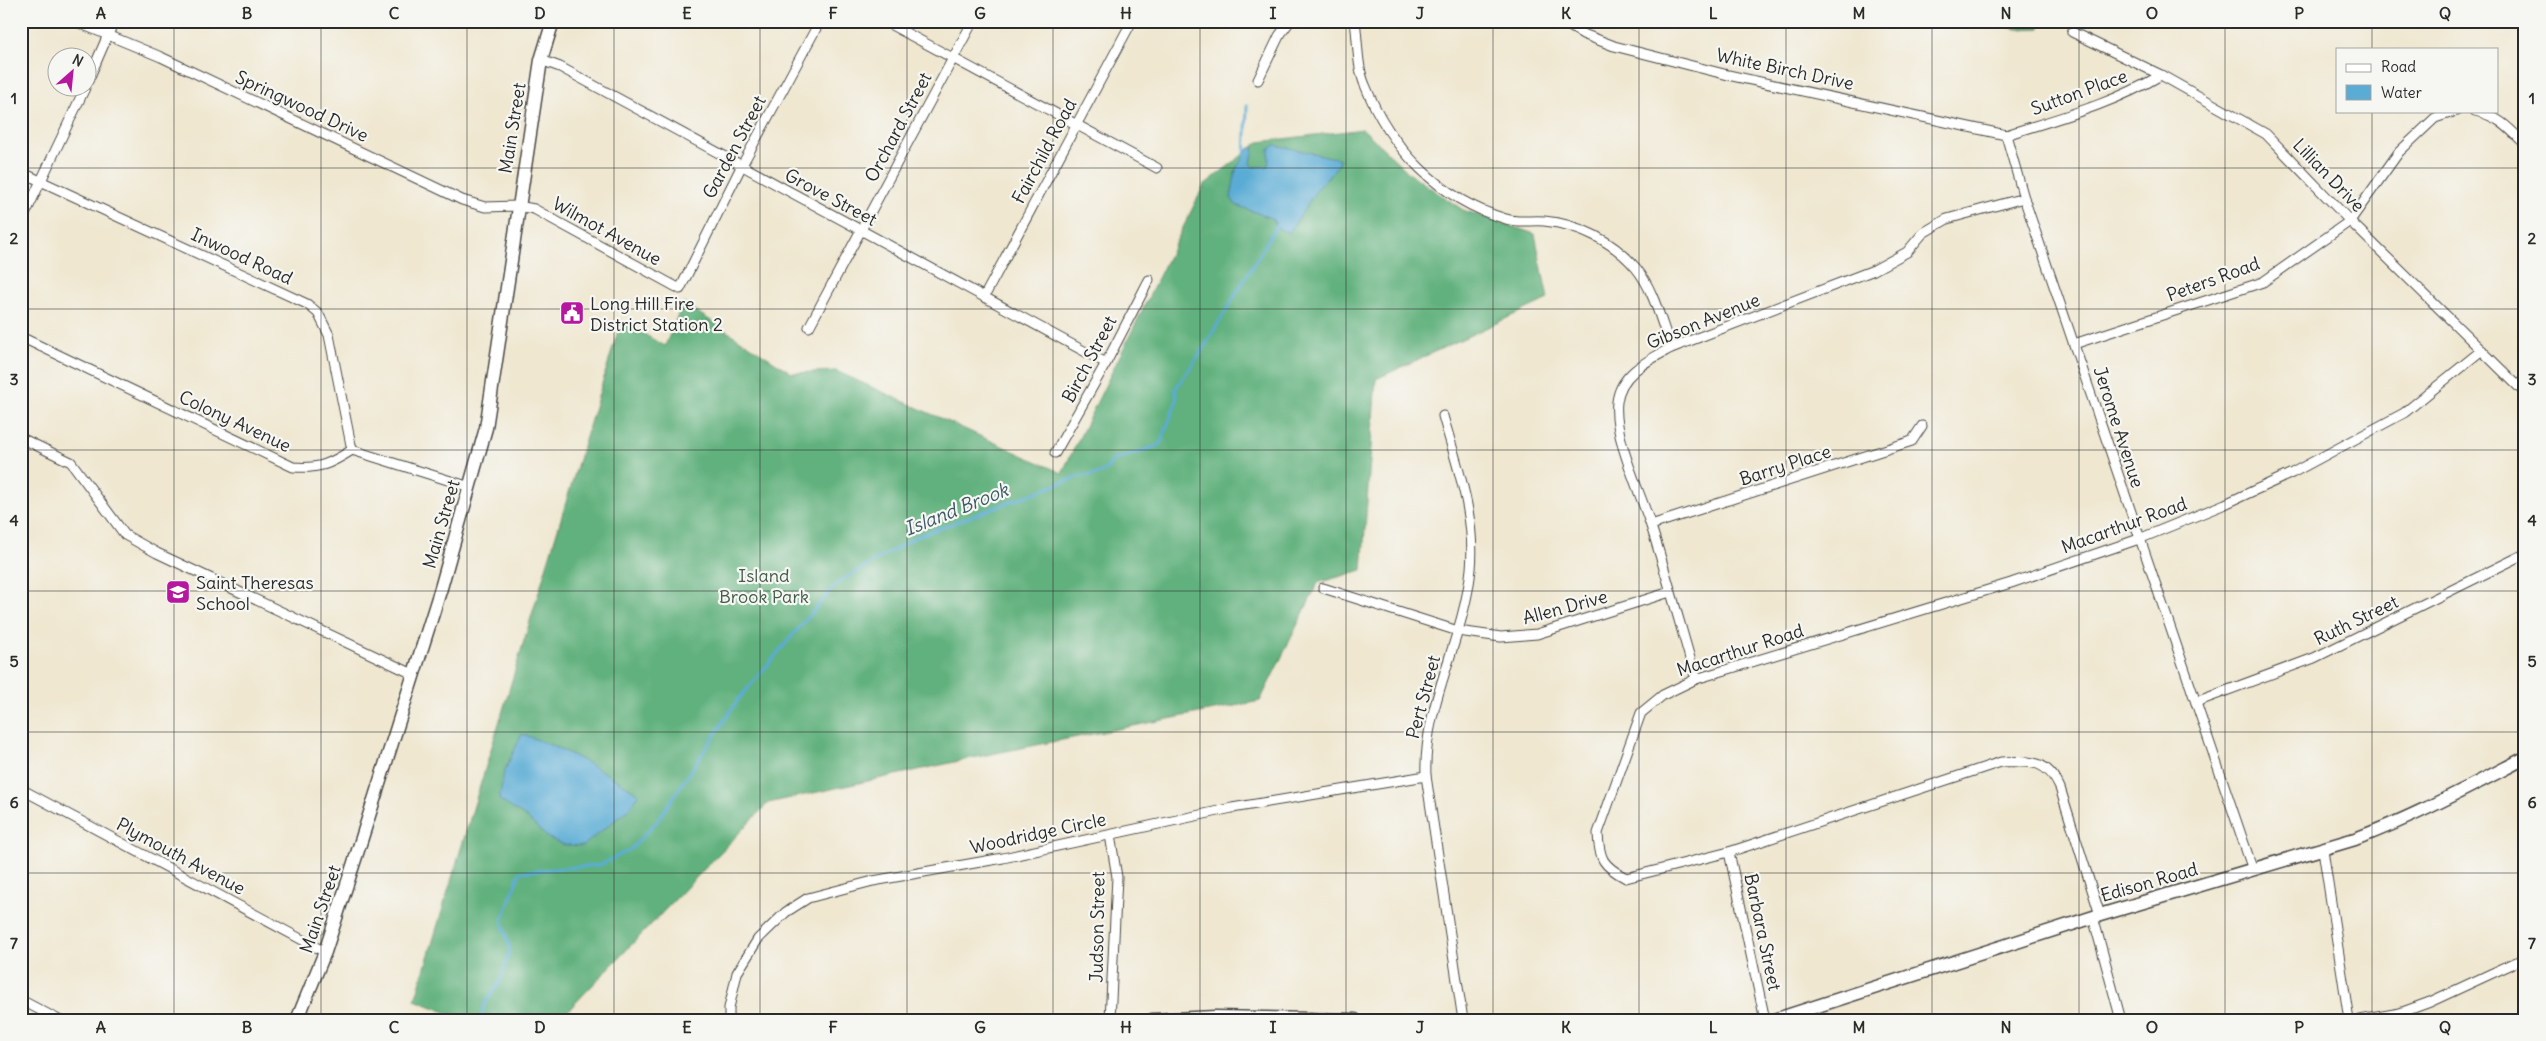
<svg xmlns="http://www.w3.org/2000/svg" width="2546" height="1041" font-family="Delius,sans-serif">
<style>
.forest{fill:#61b17d;stroke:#466e54}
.water{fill:#5aacd5;stroke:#426c80}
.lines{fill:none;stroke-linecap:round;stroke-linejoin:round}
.stream{stroke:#5aacd5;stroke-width:3}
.street-casing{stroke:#484744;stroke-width:11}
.secondary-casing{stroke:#484744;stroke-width:15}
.street{stroke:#fff;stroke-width:9}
.secondary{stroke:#fff;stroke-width:12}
.grid{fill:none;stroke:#2b2b2b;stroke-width:1;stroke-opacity:0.55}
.labels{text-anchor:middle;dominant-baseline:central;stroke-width:4.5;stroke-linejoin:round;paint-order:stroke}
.street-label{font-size:18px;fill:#2b2b2b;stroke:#f6f6f2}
.poi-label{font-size:18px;fill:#2b2b2b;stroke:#f6f6f2;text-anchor:start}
.park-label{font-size:18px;fill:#425c4a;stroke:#f6f6f2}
.water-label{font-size:19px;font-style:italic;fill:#3b5866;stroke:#f6f6f2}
.neatline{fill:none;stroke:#2b2b2b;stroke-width:2}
.grid-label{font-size:16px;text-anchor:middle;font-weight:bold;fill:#2b2b2b}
</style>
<rect width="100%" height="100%" fill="#f6f6f2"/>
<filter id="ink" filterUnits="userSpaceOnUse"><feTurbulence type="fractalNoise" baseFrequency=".02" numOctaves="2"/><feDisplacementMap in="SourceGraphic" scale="10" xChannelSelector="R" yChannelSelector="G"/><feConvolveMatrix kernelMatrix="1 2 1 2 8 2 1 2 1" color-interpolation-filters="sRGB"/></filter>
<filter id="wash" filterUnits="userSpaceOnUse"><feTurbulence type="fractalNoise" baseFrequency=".0096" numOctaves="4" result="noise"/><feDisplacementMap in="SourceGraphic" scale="20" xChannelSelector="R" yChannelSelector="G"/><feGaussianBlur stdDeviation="1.12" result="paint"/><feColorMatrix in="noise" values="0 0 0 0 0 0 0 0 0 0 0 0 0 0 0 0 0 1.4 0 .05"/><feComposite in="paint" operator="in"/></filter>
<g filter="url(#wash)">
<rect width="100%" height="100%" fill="#efe7d0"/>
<!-- forest -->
<g class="forest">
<path d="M1976,21H2040V28L2018,29Z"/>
<path d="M1363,129L1410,174L1463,210L1535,234L1548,299L1376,379L1362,570L1318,583L1260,701L991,754L768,803L559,1020H465L415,1000L621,321L665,346L683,303L792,373L836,371L1062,473L1204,185L1259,142Z"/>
</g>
<!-- water -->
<g class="water">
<path d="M1275,145L1340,159L1339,164L1316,191L1289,233L1277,228L1273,220L1268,217L1236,205L1231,198L1236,169L1249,148H1254L1251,163L1253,167L1268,166L1269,150Z"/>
<path d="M522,734C564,748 602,770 639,794L630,808L583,846L564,845L548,838L526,817L499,800L504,772Z"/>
</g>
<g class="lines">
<!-- stream -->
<g class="stream">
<path d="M1245,158L1247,106"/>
<path d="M481,1020L484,1005L500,982L510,949L502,921L520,872L600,865L631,849L658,820L738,700L837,583L916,537L1080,476C1096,475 1104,476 1112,461L1160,445L1177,400L1175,389L1200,354L1277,225"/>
</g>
</g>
</g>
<g filter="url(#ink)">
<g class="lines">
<defs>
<g id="street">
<path d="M74,21L161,57L462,200L485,207L518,206L534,209L680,289L741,167L820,21"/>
<path d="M884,21L1157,168"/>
<path d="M1355,21C1358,41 1357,67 1365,85C1390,148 1440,200 1506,219C1517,223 1532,220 1544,221C1579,224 1613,241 1636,268C1654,290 1661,322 1671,348"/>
<path d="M1561,21L1583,34L1614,46L1728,75L2006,135"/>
<path d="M2072,32L2161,75L2266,134L2350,221L2525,393"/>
<path d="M541,60L560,67L1106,363"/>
<path d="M1258,80L1279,36L1290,21"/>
<path d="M88,81L114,21"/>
<path d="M2475,111C2498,116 2508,127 2525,144"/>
<path d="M2006,135L2024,198L2253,870"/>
<path d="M2006,135C2059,118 2113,104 2161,75"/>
<path d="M21,172L307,304L318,313L329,335L352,450"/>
<path d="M21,223L85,88"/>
<path d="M984,297L1132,21"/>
<path d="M809,327L973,21"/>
<path d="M21,337L293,467C320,469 330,464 352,450L470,487"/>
<path d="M2074,344L2263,282L2350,221L2399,152L2435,118L2456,111"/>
<path d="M1443,416C1457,466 1476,516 1471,569C1464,640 1423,705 1426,776L1463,1020"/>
<path d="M21,438L71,462L125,535L157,553L413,674"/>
<path d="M1055,453L1106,363L1149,280"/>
<path d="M1651,525L1912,441L1922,426"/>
<path d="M1323,588L1458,631L1501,637L1537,634L1670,592"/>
<path d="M1696,679C1681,628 1667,576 1651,526C1640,491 1613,437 1617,402C1620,373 1649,360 1671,348L1874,270L1907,252L1923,233L1947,219L2024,198"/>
<path d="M2196,702L2314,658L2525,554"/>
<path d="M21,789L325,952"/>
<path d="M2323,850L2349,1020"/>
<path d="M1729,852L1765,1020"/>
<path d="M2100,915L2060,788C2047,759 2031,761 2001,762L1729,852L1626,878C1603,866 1599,859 1598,833L1641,713L1663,695L1696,679L2011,583L2139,539L2225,504L2292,473L2404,413L2482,350"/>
<path d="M2093,917L2121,1020"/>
<path d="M21,1000L59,1020"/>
<path d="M729,1020V1008L737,973L758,939L786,912L808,898L873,881L1003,858L1232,808L1426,776"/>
<path d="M1110,1020L1117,877L1110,835"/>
<path d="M2360,1020L2400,1013L2430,1002L2525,958"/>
</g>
<g id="secondary">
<path d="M297,1020L325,952L361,841L441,588L486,428L541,60L553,21"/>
<path d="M1152,1020L1215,1017L1355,1020"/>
<path d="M1774,1020L2100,915L2355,839C2414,817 2469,787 2525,758"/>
</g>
</defs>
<!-- street casing -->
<use href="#street" class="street-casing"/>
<!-- secondary casing -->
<use href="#secondary" class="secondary-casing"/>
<!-- street -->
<use href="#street" class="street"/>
<!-- secondary -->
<use href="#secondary" class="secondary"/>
</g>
</g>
<!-- grid -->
<path class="grid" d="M174,21V1020M321,21V1020M467,21V1020M614,21V1020M760,21V1020M907,21V1020M1053,21V1020M1200,21V1020M1346,21V1020M1493,21V1020M1639,21V1020M1786,21V1020M1932,21V1020M2079,21V1020M2225,21V1020M2372,21V49M2372,111V1020M21,168H2525M21,309H2525M21,450H2525M21,591H2525M21,732H2525M21,873H2525"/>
<!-- icons -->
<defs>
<symbol id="civic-square" viewBox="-11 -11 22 22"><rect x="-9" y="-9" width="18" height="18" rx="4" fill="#b5179e" stroke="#f6f6f2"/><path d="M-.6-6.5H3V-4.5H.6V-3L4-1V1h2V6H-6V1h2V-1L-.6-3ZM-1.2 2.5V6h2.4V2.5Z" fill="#fff"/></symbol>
<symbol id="school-square" viewBox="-11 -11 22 22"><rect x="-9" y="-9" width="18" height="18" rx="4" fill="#b5179e" stroke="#f6f6f2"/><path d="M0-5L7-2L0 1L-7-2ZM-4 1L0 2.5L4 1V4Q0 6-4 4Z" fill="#fff"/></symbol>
</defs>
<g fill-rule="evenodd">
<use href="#civic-square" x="558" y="299" width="28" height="28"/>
<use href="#school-square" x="164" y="578" width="28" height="28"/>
</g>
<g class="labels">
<!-- street labels -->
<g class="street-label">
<text transform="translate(1785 69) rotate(12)">White Birch Drive</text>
<text transform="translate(2079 92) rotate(-20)">Sutton Place</text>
<text transform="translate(302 106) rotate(25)">Springwood Drive</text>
<text transform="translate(898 127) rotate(-62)">Orchard Street</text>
<text transform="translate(512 128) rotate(-81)">Main Street</text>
<text transform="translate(734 147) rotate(-62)">Garden Street</text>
<text transform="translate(1044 151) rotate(-62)">Fairchild Road</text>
<text transform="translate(2329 175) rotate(46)">Lillian Drive</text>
<text transform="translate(831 197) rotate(28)">Grove Street</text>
<text transform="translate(607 231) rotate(29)">Wilmot Avenue</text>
<text transform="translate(242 256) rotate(25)">Inwood Road</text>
<text transform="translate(2213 279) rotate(-20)">Peters Road</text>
<text transform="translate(1703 321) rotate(-22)">Gibson Avenue</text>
<text transform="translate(1089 359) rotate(-62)">Birch Street</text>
<text transform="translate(235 421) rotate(25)">Colony Avenue</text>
<text transform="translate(2119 427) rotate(72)">Jerome Avenue</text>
<text transform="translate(1785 465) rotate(-18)">Barry Place</text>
<text transform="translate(441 524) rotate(-74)">Main Street</text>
<text transform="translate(2124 525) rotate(-20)">Macarthur Road</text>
<text transform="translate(1565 607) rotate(-15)">Allen Drive</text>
<text transform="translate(2356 620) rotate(-26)">Ruth Street</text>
<text transform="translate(1740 650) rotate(-18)">Macarthur Road</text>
<text transform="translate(1423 697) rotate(-75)">Pert Street</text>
<text transform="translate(1038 833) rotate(-12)">Woodridge Circle</text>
<text transform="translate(181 856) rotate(28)">Plymouth Avenue</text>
<text transform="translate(2149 882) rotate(-16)">Edison Road</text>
<text transform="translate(320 909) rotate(-71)">Main Street</text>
<text transform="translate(1097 927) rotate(-89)">Judson Street</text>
<text transform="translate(1763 932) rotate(78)">Barbara Street</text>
</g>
<!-- poi labels -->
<g class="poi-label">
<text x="590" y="303">Long Hill Fire<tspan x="590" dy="21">District Station 2</tspan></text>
<text x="196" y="582">Saint Theresas<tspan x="196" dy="21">School</tspan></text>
</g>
<!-- park labels -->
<g class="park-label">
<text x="764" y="575">Island<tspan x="764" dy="21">Brook Park</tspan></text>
</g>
<!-- water labels -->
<g class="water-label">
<text transform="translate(956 509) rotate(-22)">Island Brook</text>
</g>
</g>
<!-- margin -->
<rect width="2546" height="1041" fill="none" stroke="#f6f6f2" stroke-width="55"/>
<!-- legend -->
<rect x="2336" y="48" width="162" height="65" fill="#f6f6f2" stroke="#a5a5a2"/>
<rect x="2346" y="64" width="25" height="8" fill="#ffffff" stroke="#a5a5a2"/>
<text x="2381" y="72" font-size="15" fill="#2b2b2b">Road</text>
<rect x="2346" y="85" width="25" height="15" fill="#5aacd5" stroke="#a5a5a2"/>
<text x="2381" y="98" font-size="15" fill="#2b2b2b">Water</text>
<!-- north arrow -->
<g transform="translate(72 72) rotate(27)"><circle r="24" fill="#f6f6f2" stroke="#a5a5a2"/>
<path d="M0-4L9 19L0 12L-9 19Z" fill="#b5179e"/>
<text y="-8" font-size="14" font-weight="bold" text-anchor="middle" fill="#2b2b2b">N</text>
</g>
<rect x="28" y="28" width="2490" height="986" class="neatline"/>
<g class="grid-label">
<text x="101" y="19">A</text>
<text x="247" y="19">B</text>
<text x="394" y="19">C</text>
<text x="540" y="19">D</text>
<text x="687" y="19">E</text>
<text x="833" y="19">F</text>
<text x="980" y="19">G</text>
<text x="1126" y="19">H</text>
<text x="1273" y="19">I</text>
<text x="1420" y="19">J</text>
<text x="1566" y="19">K</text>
<text x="1713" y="19">L</text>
<text x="1859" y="19">M</text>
<text x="2006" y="19">N</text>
<text x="2152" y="19">O</text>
<text x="2299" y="19">P</text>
<text x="2445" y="19">Q</text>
<text x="14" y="104">1</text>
<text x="2532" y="104">1</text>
<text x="14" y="244">2</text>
<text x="2532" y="244">2</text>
<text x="14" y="385">3</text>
<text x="2532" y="385">3</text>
<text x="14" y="526">4</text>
<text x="2532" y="526">4</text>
<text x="14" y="667">5</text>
<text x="2532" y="667">5</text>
<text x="14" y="808">6</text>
<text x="2532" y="808">6</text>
<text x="14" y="949">7</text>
<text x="2532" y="949">7</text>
<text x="101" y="1033">A</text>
<text x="247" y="1033">B</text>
<text x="394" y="1033">C</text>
<text x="540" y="1033">D</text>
<text x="687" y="1033">E</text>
<text x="833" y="1033">F</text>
<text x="980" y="1033">G</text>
<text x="1126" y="1033">H</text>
<text x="1273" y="1033">I</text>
<text x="1420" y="1033">J</text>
<text x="1566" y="1033">K</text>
<text x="1713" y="1033">L</text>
<text x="1859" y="1033">M</text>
<text x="2006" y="1033">N</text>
<text x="2152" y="1033">O</text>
<text x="2299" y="1033">P</text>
<text x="2445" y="1033">Q</text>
</g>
</svg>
